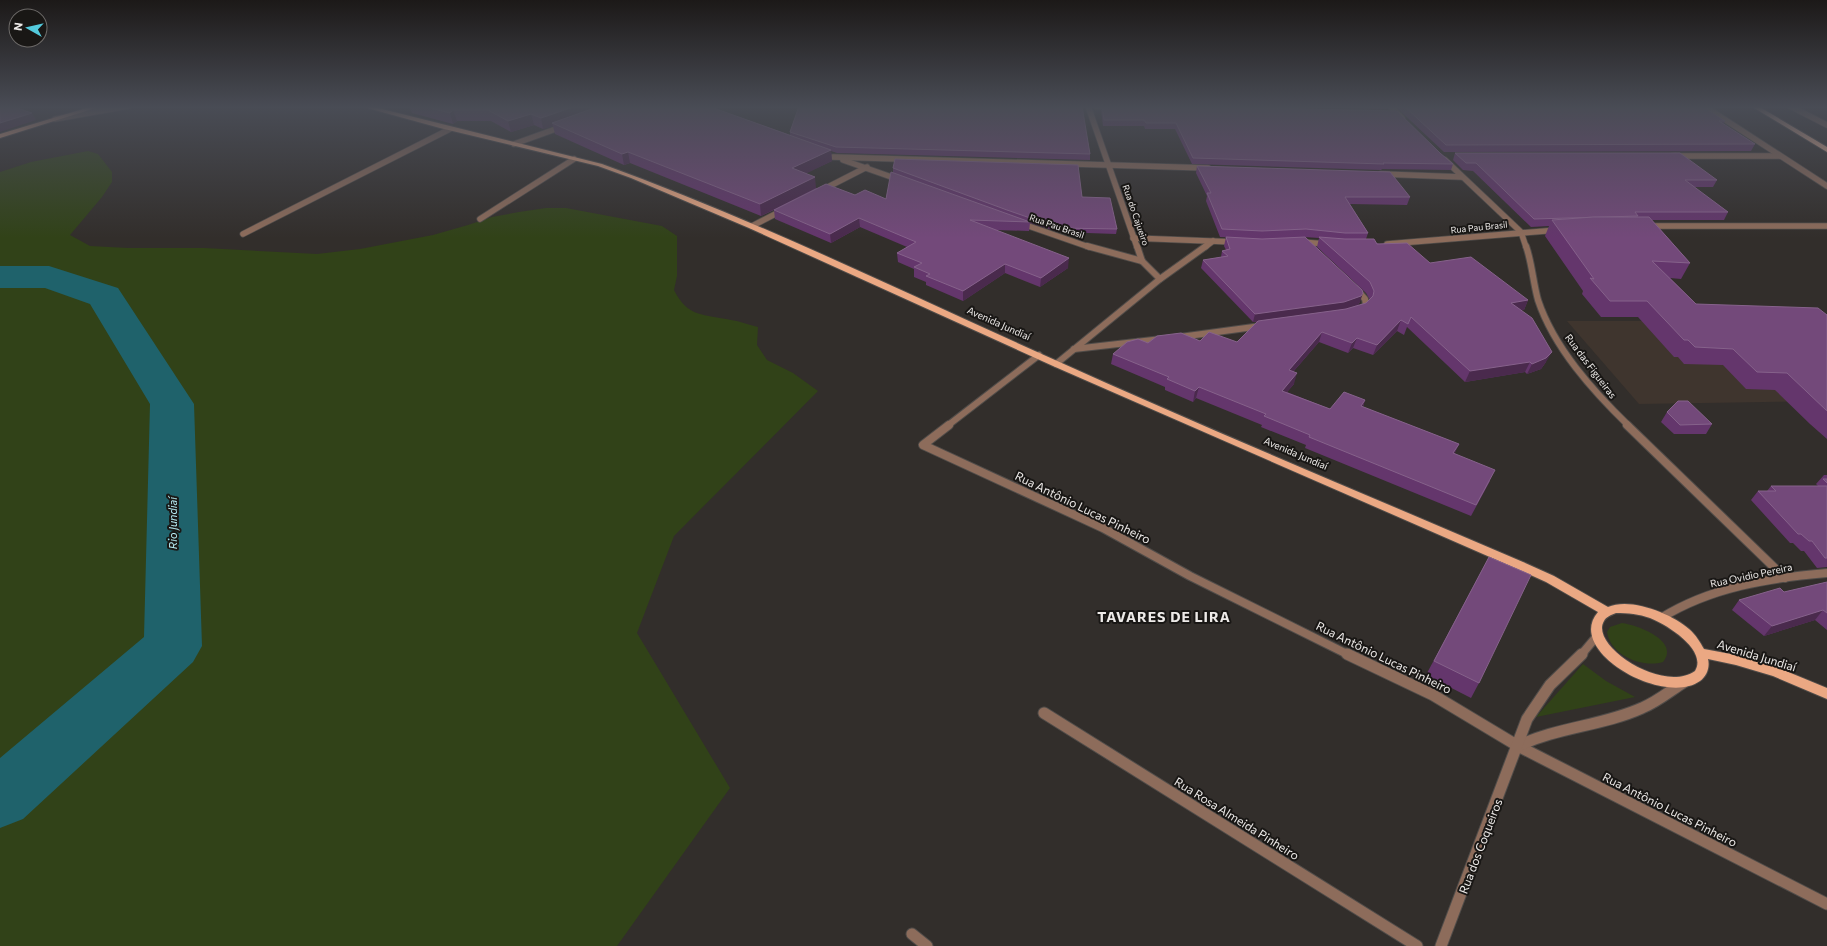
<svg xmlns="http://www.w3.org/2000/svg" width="1827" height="946" font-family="Commissioner,sans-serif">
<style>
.built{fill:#3f352e}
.green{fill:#314218}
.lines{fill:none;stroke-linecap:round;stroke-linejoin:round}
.river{fill:#1f626b;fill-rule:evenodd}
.service-casing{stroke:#504c49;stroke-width:7}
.minor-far3-casing{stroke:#504c49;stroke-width:7}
.minor-far2-casing{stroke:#504c49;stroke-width:8}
.minor-far1-casing{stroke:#504c49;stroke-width:10}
.minor-casing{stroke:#504c49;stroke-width:13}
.tertiary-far2-casing{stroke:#504c49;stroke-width:7}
.tertiary-far1-casing{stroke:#504c49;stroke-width:10}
.tertiary-casing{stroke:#504c49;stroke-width:13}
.primary-casing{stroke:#504c49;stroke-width:2}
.trunk-casing{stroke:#504c49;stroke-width:2}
.service{stroke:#8d6c5b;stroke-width:5.5}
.minor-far3{stroke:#8d6c5b;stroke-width:5.5}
.minor-far2{stroke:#8d6c5b;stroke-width:6}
.minor-far1{stroke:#8d6c5b;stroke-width:8}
.minor{stroke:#8d6c5b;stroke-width:11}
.tertiary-far2{stroke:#8d6c5b;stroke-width:5.5}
.tertiary-far1{stroke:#8d6c5b;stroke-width:8}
.tertiary{stroke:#8d6c5b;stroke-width:11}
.primary{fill:#eba883;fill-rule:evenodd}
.trunk{fill:#f2b899;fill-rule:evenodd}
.wall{fill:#64366c;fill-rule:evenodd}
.shaded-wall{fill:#4a2a4d}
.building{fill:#73497a;stroke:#86628b}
.labels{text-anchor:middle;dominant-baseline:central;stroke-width:4;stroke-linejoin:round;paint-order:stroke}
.far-street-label{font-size:9px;fill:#edeae8;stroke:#191715}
.street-label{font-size:10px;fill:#edeae8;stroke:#191715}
.water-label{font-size:11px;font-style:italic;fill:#b7edf5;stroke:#191715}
.near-street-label{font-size:12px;fill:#edeae8;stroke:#191715}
.district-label{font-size:14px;font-weight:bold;letter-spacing:1px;fill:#edeae8;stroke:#191715}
</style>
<rect width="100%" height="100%" fill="#322e2b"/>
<!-- built -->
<path class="built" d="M1567,321H1827V401L1639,404Z"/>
<!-- green -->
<g class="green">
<path d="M88,151L98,154L112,172V182L102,197L70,235L90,246L128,248H204L317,254L360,249L433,235L468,225L492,217L519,212L546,208H566L662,226L677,236V276L674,290C688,318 704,314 731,320C740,321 749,325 758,327L757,345L767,360L793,373L818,391L674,536L637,633L730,788L617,946H0V172L31,162Z"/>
<path d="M1622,623C1638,625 1680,641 1663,662C1642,668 1611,656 1607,632L1610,627Z"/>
<path d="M1583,664L1606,681L1635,697L1536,717Z"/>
</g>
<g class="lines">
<!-- river -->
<path class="river" d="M0,266H49L118,288L194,404L202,646L193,662L23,819L0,828V758L144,637L150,404L90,304L45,288H0Z"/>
<defs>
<g id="service">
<path d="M55,119L128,106"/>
<path d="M480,219L574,159"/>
<path d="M243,234L450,129"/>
</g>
<g id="minor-far3">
<path d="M1088,106L1137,247"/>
<path d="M1097,106H1112"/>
<path d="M1390,106L1402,118"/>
<path d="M1790,106L1827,125"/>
<path d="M514,144L564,126"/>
<path d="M1673,156H1780"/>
<path d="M833,157L1208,168"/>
<path d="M843,160L900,180"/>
<path d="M1445,160L1521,232L1526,247"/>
<path d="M1381,174L1462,177"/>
<path d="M822,190L867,167"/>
<path d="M1020,223L1089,247"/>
<path d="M752,226L783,210"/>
<path d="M1648,226H1827"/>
<path d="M1133,238L1235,242"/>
<path d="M1301,242L1327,244"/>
<path d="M1387,244L1558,230"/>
<path d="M1205,247L1213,241"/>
</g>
<g id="minor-far2">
<path d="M1087,246L1142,261"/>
<path d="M1137,246L1142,261L1160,279"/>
<path d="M1526,246C1532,263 1533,282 1538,300C1554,348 1593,391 1629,426"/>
<path d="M1356,289L1365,299L1366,305L1360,310"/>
<path d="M1180,337L1261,326"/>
<path d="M1074,349L1162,339"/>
<path d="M1056,364L1160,279L1206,246"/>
<path d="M947,426L1039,355"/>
</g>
<g id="minor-far1">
<path d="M949,425L923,445L1103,528L1190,576L1349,655"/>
<path d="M1627,425L1785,578"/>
</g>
<g id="minor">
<path d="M1347,654L1433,695L1518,746L1827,904"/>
<path d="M1044,713L1417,946"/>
<path d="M912,934L927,946"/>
</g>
<path id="tertiary-far2" d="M1704,106L1827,186"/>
<g id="tertiary-far1">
<path d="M1661,618C1711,587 1769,578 1827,573"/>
<path d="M1581,655L1597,636"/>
</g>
<g id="tertiary">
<path d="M1518,746C1558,727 1602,726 1642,708C1657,702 1670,691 1684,682"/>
<path d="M1441,946L1527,719L1550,685L1582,654"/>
</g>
<g id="primary">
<path d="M93,106H102L0,138V134Z"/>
<path d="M360,106H370L602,164C757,220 905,293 1055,360C1210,430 1367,495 1523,562L1554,576L1608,607C1631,597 1672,614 1689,629C1696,635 1700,642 1704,649L1736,655L1776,667L1827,688V699L1773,676L1736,665L1708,659C1710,667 1707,676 1700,681C1664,707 1564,651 1598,612L1546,582L1515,568L1053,366L749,228L631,178L598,166L440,128ZM1616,613C1628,613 1639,614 1650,618C1666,624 1708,650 1695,671C1662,694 1589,645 1604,621C1606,617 1611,615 1616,613Z"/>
</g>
<path id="trunk" d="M1751,106H1758L1827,147V152Z"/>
</defs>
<!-- service casing -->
<use href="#service" class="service-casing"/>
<!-- minor-far3 casing -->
<use href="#minor-far3" class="minor-far3-casing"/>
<!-- minor-far2 casing -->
<use href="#minor-far2" class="minor-far2-casing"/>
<!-- minor-far1 casing -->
<use href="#minor-far1" class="minor-far1-casing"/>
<!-- minor casing -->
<use href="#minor" class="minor-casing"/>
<!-- tertiary-far2 casing -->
<use href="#tertiary-far2" class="tertiary-far2-casing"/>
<!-- tertiary-far1 casing -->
<use href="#tertiary-far1" class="tertiary-far1-casing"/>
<!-- tertiary casing -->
<use href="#tertiary" class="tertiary-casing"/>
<!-- primary casing -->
<use href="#primary" class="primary-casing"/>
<!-- trunk casing -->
<use href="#trunk" class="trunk-casing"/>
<!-- service -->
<use href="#service" class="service"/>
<!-- minor-far3 -->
<use href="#minor-far3" class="minor-far3"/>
<!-- minor-far2 -->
<use href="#minor-far2" class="minor-far2"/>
<!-- minor-far1 -->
<use href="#minor-far1" class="minor-far1"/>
<!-- minor -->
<use href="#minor" class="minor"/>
<!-- tertiary-far2 -->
<use href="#tertiary-far2" class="tertiary-far2"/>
<!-- tertiary-far1 -->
<use href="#tertiary-far1" class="tertiary-far1"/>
<!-- tertiary -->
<use href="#tertiary" class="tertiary"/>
<!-- primary -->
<use href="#primary" class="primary"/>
<!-- trunk -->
<use href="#trunk" class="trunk"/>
</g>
<!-- wall -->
<g class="wall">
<path d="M409,106H708L790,135V132L1090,154V160L837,153L831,151L832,161L806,173L816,188L855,195L886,199L893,172V168L1082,197L1117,229L1116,234L1059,232L1030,223L1029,231L996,230L1068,268L1040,287L1005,273L963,301L926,285V282L914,277V269L898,262L897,253L907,247L860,227L831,243L775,219L774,210L761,216L630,163L624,165L555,134L553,126L543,129L534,125L511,132L491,121H457L453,124L412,113Z"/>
<path d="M1101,106H1167L1440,153L1453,164L1451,170L1382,169L1381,170L1192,164L1175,129H1145L1144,126H1103L1101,110Z"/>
<path d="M1277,106H1387V109Z"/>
<path d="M1395,106H1702L1725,121L1723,124L1755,144L1751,151L1444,152Z"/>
<path d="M1455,153L1717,180L1713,187H1694L1728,212L1724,220H1652L1690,263L1681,279L1670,278L1696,304L1827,315V439L1810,424L1775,390L1746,389L1723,365L1684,364L1678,357H1674L1638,317H1601L1582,294L1583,291L1545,236L1549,226L1531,227L1473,171L1463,170L1453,160Z"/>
<path d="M1197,166L1410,197L1407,205L1350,204L1368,233L1366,239L1528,300L1524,310H1521L1546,362L1541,369L1527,374L1525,372L1465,382L1407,327L1404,335L1397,331L1373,355L1353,348L1348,353L1319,342L1293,372L1294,384L1287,392L1330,409L1365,400L1363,407L1459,444L1454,454L1490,481L1471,516L1305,448L1306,445L1261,427L1262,425L1196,398L1193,402L1165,390V387L1111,364L1113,354L1148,343L1200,341L1237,342L1258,322H1253L1201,268L1203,260L1221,257L1222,251L1226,250L1224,246L1226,237L1246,238L1220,237L1206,201L1207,196L1196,173ZM1304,237L1319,238L1317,247L1366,293L1370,300L1366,303L1346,309L1342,310L1358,305L1360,302Z"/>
<path d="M1667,412L1712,424L1706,434H1674L1661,422Z"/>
<path d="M1824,475H1827V567L1817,568L1804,551H1801L1793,543H1790L1751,500L1758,491H1767L1771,486H1818L1816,484Z"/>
<path d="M1489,557L1479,683L1471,698L1426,675Z"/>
<path d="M1827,582V630L1815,620L1764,636L1732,610L1739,600L1784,592Z"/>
</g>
<!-- shaded-wall -->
<g class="shaded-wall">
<path d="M576,106H609L552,123L553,126L543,129L541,118Z"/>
<path d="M453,110L457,121L453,124L450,113Z"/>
<path d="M32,113L36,120L0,132V123Z"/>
<path d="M531,114L534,125L511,132L508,121Z"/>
<path d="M831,150L832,161L793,180L792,168Z"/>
<path d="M628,152L630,163L624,165L622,154Z"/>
<path d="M815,177L816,188L761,216L760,204Z"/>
<path d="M859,218L860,227L831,243L830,234Z"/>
<path d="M1069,258L1068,268L1040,287L1041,278Z"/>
<path d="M1005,264V273L963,301V291Z"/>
<path d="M1363,293L1360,302L1358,305L1341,310L1253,322L1255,314Z"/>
<path d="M1528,300L1524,310L1506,313L1511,303Z"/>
<path d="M1401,320L1397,331L1373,355L1377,345Z"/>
<path d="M1322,332L1319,342L1285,381L1289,370Z"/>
<path d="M1357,338L1353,348L1348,353L1352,343Z"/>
<path d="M1552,352L1546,362L1541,369L1527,374L1532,364Z"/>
<path d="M1530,362L1525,372L1465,382L1470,371Z"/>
<path d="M1297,373L1294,384L1279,401L1282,391Z"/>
<path d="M1199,387L1196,398L1193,402L1195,391Z"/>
<path d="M1365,400L1361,411V406Z"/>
<path d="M1459,444L1454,455L1453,453Z"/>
<path d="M1823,610L1815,620L1764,636L1772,626Z"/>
</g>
<!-- building -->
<g class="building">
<path d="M0,106H11L32,113L0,123Z"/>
<path d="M423,106H576L541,118L531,114L508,121L488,110H453L450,113Z"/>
<path d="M600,106H708L831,150L792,168L815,177L760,204L628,152L622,154L552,123Z"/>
<path d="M799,106H1082L1090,154L836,147L790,132Z"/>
<path d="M1102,106H1167L1397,111L1440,153L1453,164L1383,163L1384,164L1193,158L1176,123H1146L1144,120H1104Z"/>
<path d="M1404,106H1702L1725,121H1719L1755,144L1446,145Z"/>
<path d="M1455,153H1680L1717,180H1685L1728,212H1635L1638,216L1534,219L1476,163H1466Z"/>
<path d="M895,159L1078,165L1082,197L1110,198L1117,229L1059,228L1007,210L893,168Z"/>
<path d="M1197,166L1390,172L1410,197H1345L1368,233H1345L1306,229L1262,231L1222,229L1207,193H1211Z"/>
<path d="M891,172L1030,222L970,220L1069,258L1041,278L1005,264L963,291L926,276L930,274L914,267L922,263L897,253L916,242L859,218L830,234L774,210L826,184L855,195L865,190L886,199Z"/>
<path d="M1593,217H1649L1690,263L1652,261L1696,304L1818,308L1827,315V411L1787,373L1757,372L1733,349L1695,347L1688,340H1684L1647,301H1610L1590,278L1594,279L1552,220Z"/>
<path d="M1226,237L1262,239L1305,237L1362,290L1363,293L1361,296L1344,302L1255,314L1203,260L1228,256L1222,251L1230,249Z"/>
<path d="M1319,237L1345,239H1374L1377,244L1407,243L1430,263L1471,257L1528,300L1511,303L1532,318L1552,352L1546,358L1532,364L1530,362L1470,371L1411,317L1408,324L1401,320L1377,345L1357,338L1352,343L1322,332L1289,370L1297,373L1282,391L1330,409L1344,392L1365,400L1361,406L1459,444L1453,453L1495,470L1476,505L1309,437L1310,435L1264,416L1266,414L1199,387L1195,391L1167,379L1169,377L1113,354L1127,342L1138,339L1148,343L1157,336L1181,333L1200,341L1209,332L1237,342L1258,321L1346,309L1366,303L1373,296L1374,291L1370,282Z"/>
<path d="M1678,401H1688L1712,424L1680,425L1667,412Z"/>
<path d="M1823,479H1827V483Z"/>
<path d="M1771,486H1827V558H1825L1812,541H1809L1801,534H1798L1758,491H1776Z"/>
<path d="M1489,557L1531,575L1479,683L1434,661Z"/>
<path d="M1827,582V613L1823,610L1772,626L1739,600L1780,588L1784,592Z"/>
</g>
<!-- sky -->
<linearGradient id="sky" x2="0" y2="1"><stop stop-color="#1c1918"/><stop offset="0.45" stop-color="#494c55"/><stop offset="1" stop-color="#494c55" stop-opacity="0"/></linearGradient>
<rect width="1827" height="238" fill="url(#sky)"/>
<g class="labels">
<!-- far-street labels -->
<g class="far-street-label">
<text transform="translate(1136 215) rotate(71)">Rua do Cajueiro</text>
<text transform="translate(1057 226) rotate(19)">Rua Pau Brasil</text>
<text transform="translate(1479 227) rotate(-6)">Rua Pau Brasil</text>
</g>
<!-- street labels -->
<g class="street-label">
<text transform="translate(999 323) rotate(24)">Avenida Jundiaí</text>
<text transform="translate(1591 366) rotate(53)">Rua das Figueiras</text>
<text transform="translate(1296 453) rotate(23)">Avenida Jundiaí</text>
<text transform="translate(1751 575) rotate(-12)">Rua Ovidio Pereira</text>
</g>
<!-- water labels -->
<g class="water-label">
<text transform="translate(172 523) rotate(-90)">Rio Jundiaí</text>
</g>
<!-- near-street labels -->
<g class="near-street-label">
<text transform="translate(1083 507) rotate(26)">Rua Antônio Lucas Pinheiro</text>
<text transform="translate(1757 655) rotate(17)">Avenida Jundiaí</text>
<text transform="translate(1384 657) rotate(26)">Rua Antônio Lucas Pinheiro</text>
<text transform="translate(1670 809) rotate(27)">Rua Antônio Lucas Pinheiro</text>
<text transform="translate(1237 818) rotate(32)">Rua Rosa Almeida Pinheiro</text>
<text transform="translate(1480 846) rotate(-69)">Rua dos Coqueiros</text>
</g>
<!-- district labels -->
<g class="district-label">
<text x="1164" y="616">TAVARES DE LIRA</text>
</g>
</g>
<!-- north arrow -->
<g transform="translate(28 28) rotate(278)"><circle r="19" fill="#191715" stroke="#6e6b69"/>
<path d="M0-3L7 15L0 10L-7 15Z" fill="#53cadc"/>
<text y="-6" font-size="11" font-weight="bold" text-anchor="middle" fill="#edeae8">N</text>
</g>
</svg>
